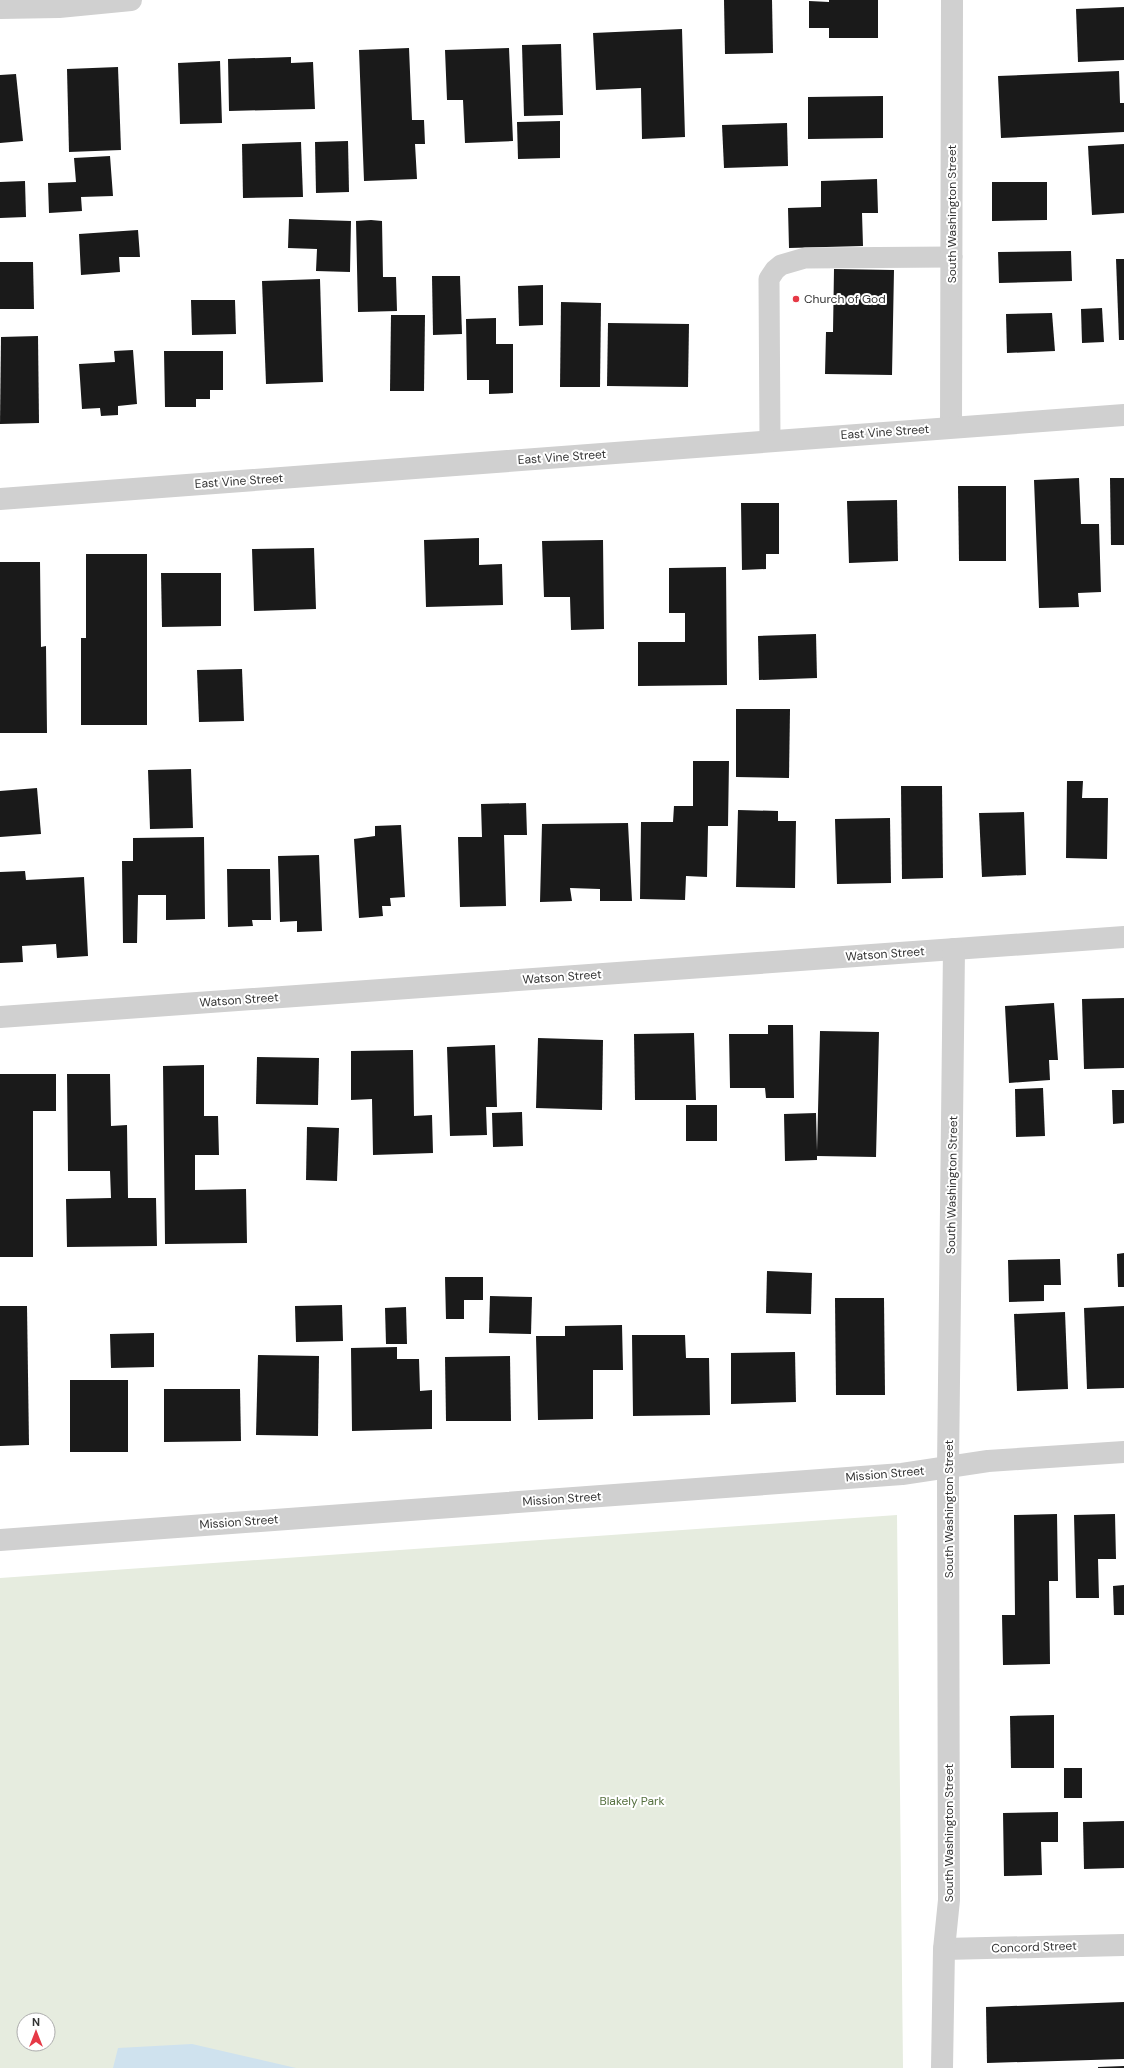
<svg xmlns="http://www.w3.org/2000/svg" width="1124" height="2068" font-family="'DM Sans',sans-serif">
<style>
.green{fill:#e6ecdf;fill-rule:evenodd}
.water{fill:#cfe2ee}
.building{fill:#1a1a1a}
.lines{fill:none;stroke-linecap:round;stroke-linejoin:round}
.service{stroke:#d0d0d0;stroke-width:21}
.minor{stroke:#d0d0d0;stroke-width:22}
.poi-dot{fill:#e63946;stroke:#fff;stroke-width:1.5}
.labels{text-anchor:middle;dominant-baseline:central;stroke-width:4;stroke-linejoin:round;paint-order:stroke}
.street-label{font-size:12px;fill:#333;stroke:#fff}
.poi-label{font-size:12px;fill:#333;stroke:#fff;text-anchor:start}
.park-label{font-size:12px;fill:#56703f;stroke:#fff}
</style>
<rect width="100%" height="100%" fill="#fff"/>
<!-- green -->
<path class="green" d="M897,1515L903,2068H0V1578ZM24,2020H48V2044H24Z"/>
<!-- water -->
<path class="water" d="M192,2044L296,2068H113L118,2048Z"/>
<!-- building -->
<g class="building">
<path d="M724,0H772L773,53L725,54Z"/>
<path d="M829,0H878V38H829V28H809V1L829,2Z"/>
<path d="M1124,7V60L1078,62L1076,9Z"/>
<path d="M682,29L685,137L642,139L641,88L596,90L593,33Z"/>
<path d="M561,44L563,115L524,116L522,45Z"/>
<path d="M409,48L412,120H424L425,144H415L417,179L364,181L359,50Z"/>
<path d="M509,48L513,141L465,143L463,100H447L445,50Z"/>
<path d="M291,57V63L313,62L315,109L229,111L228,59Z"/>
<path d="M220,61L222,123L180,124L178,63Z"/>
<path d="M118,67L121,150L69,152L67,69Z"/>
<path d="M1119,71L1120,103H1124V132L1001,138L998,76Z"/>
<path d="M16,74L23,141L0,143V75Z"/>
<path d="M883,96V138L808,139V97Z"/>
<path d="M560,121V158L518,159L517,122Z"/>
<path d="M787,123L788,166L724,168L722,125Z"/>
<path d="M348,141L349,192L316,193L315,142Z"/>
<path d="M301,142L303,197L243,198L242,144Z"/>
<path d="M1124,144V213L1092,215L1088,146Z"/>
<path d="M110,156L113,196L81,197L82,211L49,213L48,183L76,182L74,158Z"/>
<path d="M877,179L878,213H862L863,246L789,248L788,208L821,207V181Z"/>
<path d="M25,181L26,217L0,218V182Z"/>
<path d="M992,182H1047V220L992,221Z"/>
<path d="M289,219L351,221L350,272L316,271L317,249L288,248Z"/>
<path d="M371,220L382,221L383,277H396L397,311L358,312L356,221Z"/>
<path d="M138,230L140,257H119L120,272L81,275L79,234Z"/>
<path d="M1071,251L1072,281L999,283L998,252Z"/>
<path d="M1116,259H1124V340H1119Z"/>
<path d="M0,262H33L34,309H0Z"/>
<path d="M834,269L894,270L892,375L825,374L826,332H833Z"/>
<path d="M432,276H460L462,334L433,335Z"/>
<path d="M320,279L323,382L266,384L262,281Z"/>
<path d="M543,285V325L519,326L518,286Z"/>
<path d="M191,300H235L236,334L192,335Z"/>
<path d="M561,302L601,303L600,387H560Z"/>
<path d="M1102,308L1104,342L1082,343L1081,309Z"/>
<path d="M1052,313L1055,351L1007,353L1006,314Z"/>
<path d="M391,315H425L424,391H390Z"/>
<path d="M496,318V344H513V393L489,394V380H467L466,319Z"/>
<path d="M608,323L689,324L688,387L607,386Z"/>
<path d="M38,336L39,423L0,424L1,337Z"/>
<path d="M133,350L137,404L118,406V415L101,416L100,408L82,409L79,364L115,362L114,351Z"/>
<path d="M164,351H223V390H210V399H196V407H165Z"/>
<path d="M1079,478L1081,524H1099L1101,592L1078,593L1079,607L1039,608L1034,480Z"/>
<path d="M1110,478H1124V545H1111Z"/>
<path d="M958,486H1006V561H959Z"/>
<path d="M897,500L898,561L849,563L847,501Z"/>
<path d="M741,503H779V554H766V569L742,570Z"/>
<path d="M479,538V565L502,564L503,605L426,607L424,540Z"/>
<path d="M603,540L604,629L571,630L570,597H544L542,541Z"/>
<path d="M314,548L316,609L254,611L252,549Z"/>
<path d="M86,554H147V725H81V638H86Z"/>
<path d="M0,562H40L41,647L46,646L47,733H0Z"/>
<path d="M726,567L727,685L638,686V642H685V613H669V568Z"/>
<path d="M161,573H221V626L162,627Z"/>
<path d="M816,634L817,678L759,680L758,636Z"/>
<path d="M242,669L244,721L199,722L197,670Z"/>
<path d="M736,709H790L789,778L736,777Z"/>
<path d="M693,761H729L728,826H708L707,877L686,876L685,900L640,899L641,822H673L674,806H693Z"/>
<path d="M191,769L193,828L150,829L148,770Z"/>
<path d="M1067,781H1083L1082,798H1108L1107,859L1066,858Z"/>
<path d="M901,786H942L943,878L902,879Z"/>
<path d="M37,788L41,834L0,837V791Z"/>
<path d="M526,803L527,835H504L506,906L460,907L458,837H482L481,804Z"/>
<path d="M738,810L778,811V821H796L795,888L736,887Z"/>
<path d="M1024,812L1026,875L982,877L979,813Z"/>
<path d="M890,818L891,883L837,884L835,819Z"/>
<path d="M628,823L632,901H600V889L570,888L572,901L540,902L542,824Z"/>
<path d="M401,825L405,897L390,898L391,906H382L383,916L359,918L354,839L375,836V826Z"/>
<path d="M204,837L205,919L166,920V895H138L137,943H123L122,861H133V838Z"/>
<path d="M319,855L322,931L297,932V921L280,922L278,856Z"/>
<path d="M227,869H270L271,920H252L253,926L228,927Z"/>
<path d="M25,871L26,880L84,877L88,956L57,958L56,944L22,946L23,962L0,963V872Z"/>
<path d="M1124,998V1068L1084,1069L1082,999Z"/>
<path d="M1054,1003L1058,1060H1049L1050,1080L1009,1083L1005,1006Z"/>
<path d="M768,1025H793L794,1098H766L765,1088H730L729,1034H768Z"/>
<path d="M820,1031L879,1032L876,1157L817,1156V1160L785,1161L784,1114L816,1113L817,1151Z"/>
<path d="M694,1033L696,1100H635L634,1034Z"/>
<path d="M538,1038L603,1040L602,1110L536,1108Z"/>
<path d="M495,1045L497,1107H486L487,1135L450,1136L447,1047Z"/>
<path d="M413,1050L414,1116L432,1115L433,1153L373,1155L372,1099L351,1100V1051Z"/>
<path d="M257,1057L319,1058L318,1105L256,1104Z"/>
<path d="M204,1065V1116H218L219,1155H195V1190L246,1189L247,1243L165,1244L163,1066Z"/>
<path d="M0,1074H56V1111H33V1257H0Z"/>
<path d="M67,1074H110L111,1126L127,1125L128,1198H156L157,1246L67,1247L66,1199L111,1198L110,1171H68Z"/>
<path d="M1043,1088L1045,1136L1016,1137L1015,1089Z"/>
<path d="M1112,1090H1124V1123L1113,1124Z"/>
<rect x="686" y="1105" width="31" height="36"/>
<path d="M522,1112L523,1146L493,1147L492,1113Z"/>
<path d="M307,1127L339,1128L337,1181L306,1180Z"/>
<path d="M1124,1253V1287H1118L1117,1254Z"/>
<path d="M1060,1259L1061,1285H1044V1301L1009,1302L1008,1260Z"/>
<path d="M767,1271L812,1273L811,1314L766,1313Z"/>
<path d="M445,1277H483V1300H464V1319H446Z"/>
<path d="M490,1296L532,1297L531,1334L489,1333Z"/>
<path d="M835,1298H884L885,1395H836Z"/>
<path d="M342,1305L343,1341L296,1342L295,1306Z"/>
<path d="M0,1306H27L29,1445L0,1446Z"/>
<path d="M1124,1306V1388L1087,1389L1084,1308Z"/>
<path d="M406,1307L407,1344H386L385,1308Z"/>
<path d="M1065,1312L1068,1389L1017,1391L1014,1314Z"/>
<path d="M622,1325L623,1370H593V1419L538,1420L536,1336H565V1326Z"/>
<path d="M154,1333V1367L111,1368L110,1334Z"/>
<path d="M632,1335H685L686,1358H709L710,1415L633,1416Z"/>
<path d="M397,1347V1359H419L420,1391L432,1390V1429L352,1431L351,1348Z"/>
<path d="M795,1352L796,1402L731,1404V1353Z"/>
<path d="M258,1355L319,1356L318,1436L256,1435Z"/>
<path d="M510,1356L511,1421H446L445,1357Z"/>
<rect x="70" y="1380" width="58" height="72"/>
<path d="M164,1389H240L241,1441L164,1442Z"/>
<path d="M1057,1514L1058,1581H1049L1050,1664L1003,1665L1002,1615H1015L1014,1515Z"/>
<path d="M1115,1514L1116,1559H1098L1099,1598H1076L1074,1515Z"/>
<path d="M1124,1585V1615H1114L1113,1586Z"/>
<path d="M1054,1715V1768H1011L1010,1716Z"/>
<rect x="1064" y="1768" width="18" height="30"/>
<path d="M1058,1812V1842H1041L1042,1875L1004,1876L1003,1813Z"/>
<path d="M1124,1821V1868L1084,1869L1083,1822Z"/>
<path d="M1124,2002V2059L987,2063L986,2007Z"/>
<path d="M1124,2066V2068H1098V2067Z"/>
</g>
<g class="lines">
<!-- service -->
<path class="service" d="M770,441L769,279L775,270L781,265L805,258L952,257"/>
<!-- minor -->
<g class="minor">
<path d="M0,8L59,7L131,0"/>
<path d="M951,427L952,0"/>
<path d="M0,499L1124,415"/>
<path d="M0,1017L1124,937"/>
<path d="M0,1540L902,1474L988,1461L1124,1452"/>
<path d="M944,1949L1124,1945"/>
<path d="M942,2068L944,1949L949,1900L948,1468L954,949"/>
</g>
</g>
<!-- markers -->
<circle class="poi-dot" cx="796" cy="299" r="4"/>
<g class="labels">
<!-- street labels -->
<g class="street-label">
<text transform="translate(952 214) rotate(-90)">South Washington Street</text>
<text transform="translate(885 432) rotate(-4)">East Vine Street</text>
<text transform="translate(562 457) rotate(-4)">East Vine Street</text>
<text transform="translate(239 481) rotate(-4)">East Vine Street</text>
<text transform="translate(885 954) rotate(-4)">Watson Street</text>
<text transform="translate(562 977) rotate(-4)">Watson Street</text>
<text transform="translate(239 1000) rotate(-4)">Watson Street</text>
<text transform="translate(952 1185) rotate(-89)">South Washington Street</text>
<text transform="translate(885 1474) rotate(-5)">Mission Street</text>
<text transform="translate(562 1499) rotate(-4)">Mission Street</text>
<text transform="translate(949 1509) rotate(-90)">South Washington Street</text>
<text transform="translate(239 1522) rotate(-4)">Mission Street</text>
<text transform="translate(949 1833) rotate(-90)">South Washington Street</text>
<text transform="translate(1034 1947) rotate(-2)">Concord Street</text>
</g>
<!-- poi labels -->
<g class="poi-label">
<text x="804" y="299">Church of God</text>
</g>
<!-- park labels -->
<g class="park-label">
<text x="632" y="1801">Blakely Park</text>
</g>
</g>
<!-- north arrow -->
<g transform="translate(36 2032)"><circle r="19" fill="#ffffff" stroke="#adadad"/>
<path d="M0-3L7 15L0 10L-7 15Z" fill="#e63946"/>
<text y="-6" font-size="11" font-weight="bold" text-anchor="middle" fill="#333333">N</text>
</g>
</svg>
